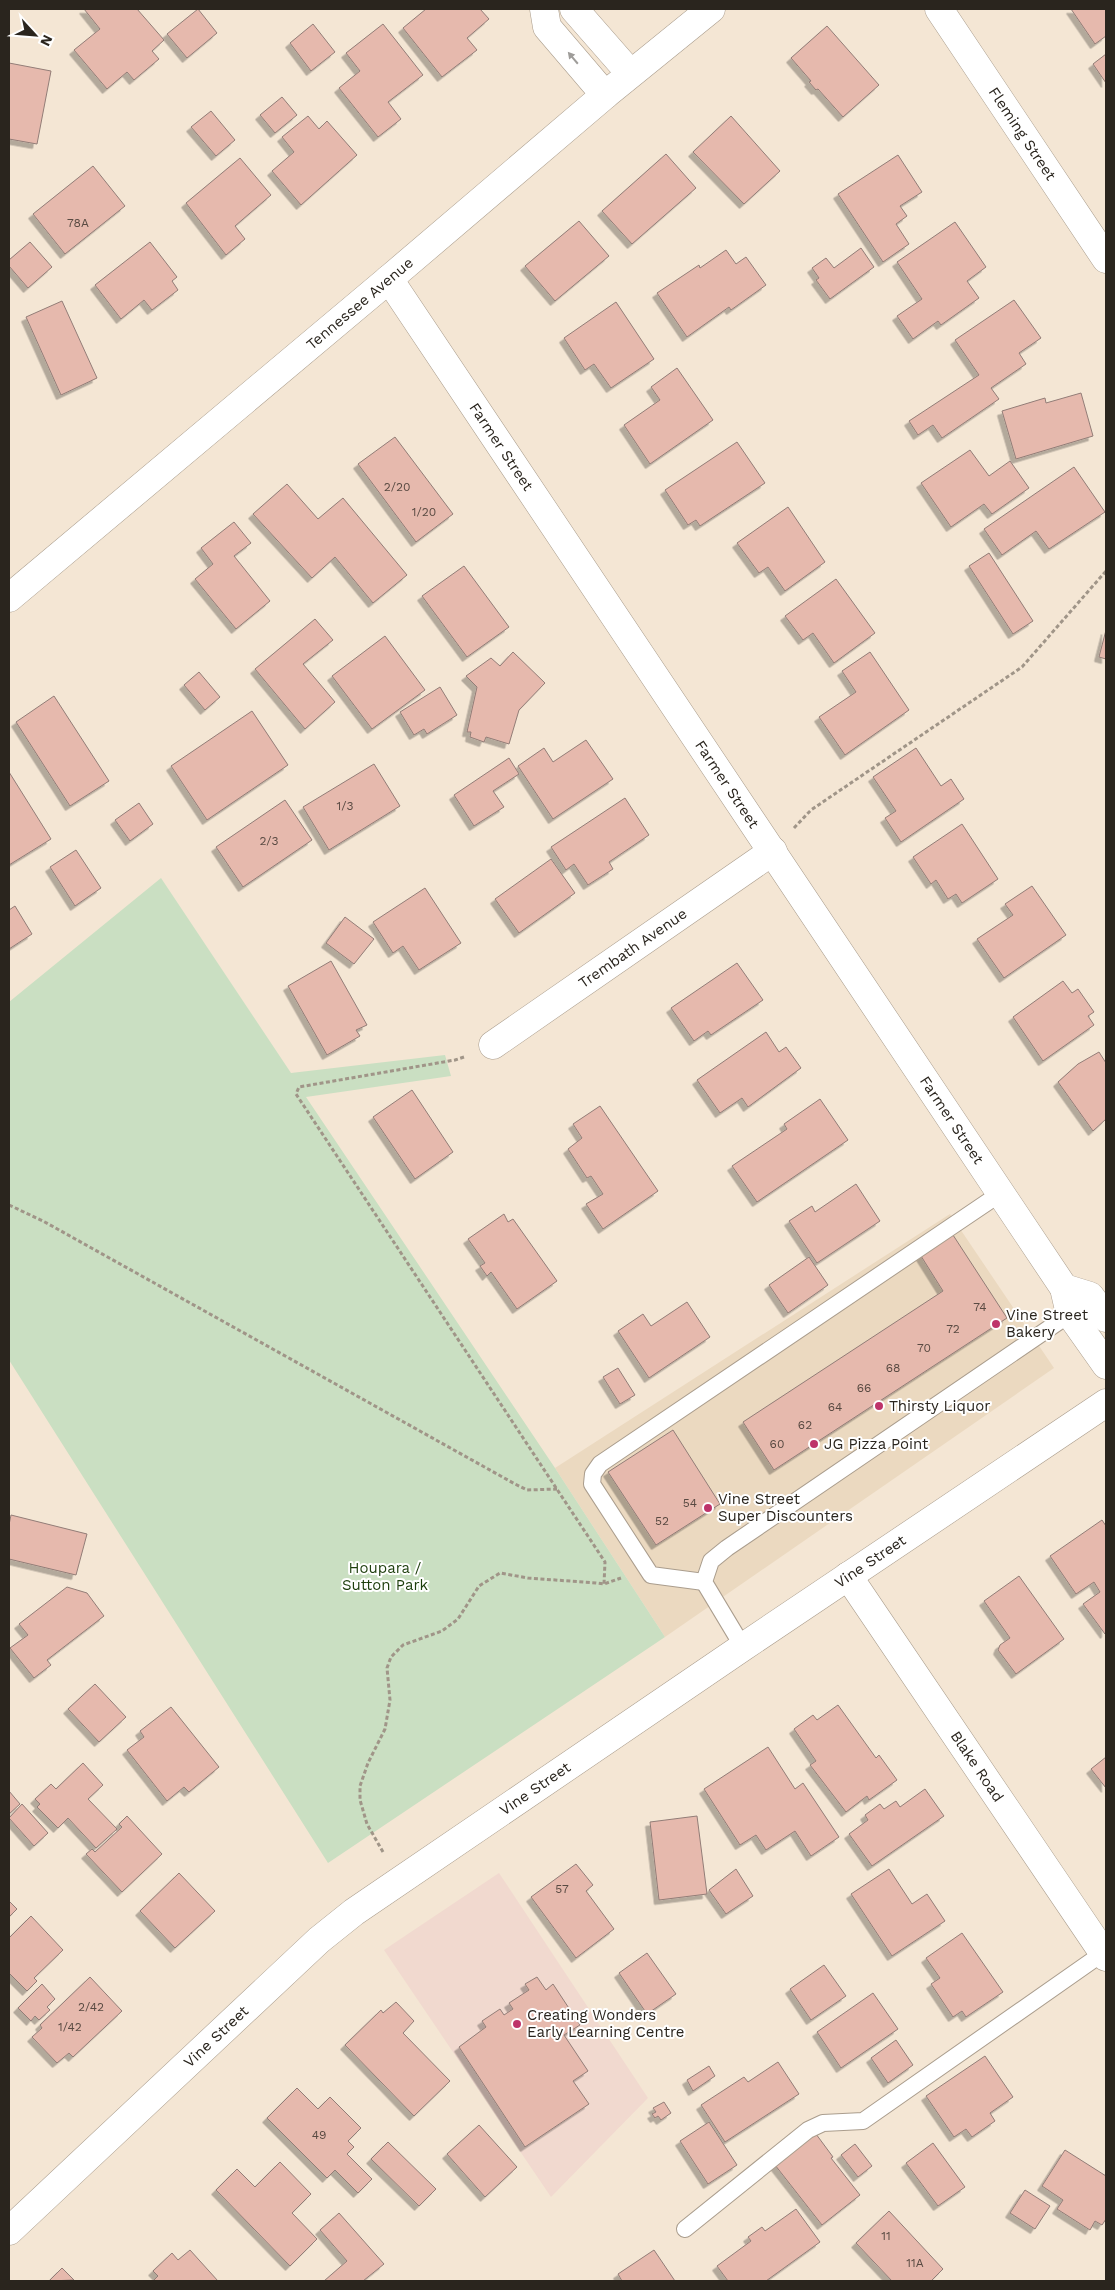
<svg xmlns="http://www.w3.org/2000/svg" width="1115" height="2290" font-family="'Work Sans',sans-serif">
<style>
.built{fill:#ebd9c0}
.education{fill:#f1d9cf}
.green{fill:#cadfc2}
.building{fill:#e6b9ad;stroke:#927d77;filter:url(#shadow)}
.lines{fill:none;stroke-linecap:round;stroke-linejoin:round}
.lane-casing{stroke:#aa9d8d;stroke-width:18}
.street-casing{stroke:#aa9d8d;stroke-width:29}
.secondary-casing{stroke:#aa9d8d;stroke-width:29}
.path{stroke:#a09588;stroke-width:3;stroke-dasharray:4 2.5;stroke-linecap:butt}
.lane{stroke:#fff;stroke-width:16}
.street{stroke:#fff;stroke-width:28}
.secondary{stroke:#fff;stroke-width:28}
.oneway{fill:#9f9d9a}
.poi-dot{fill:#be336a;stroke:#fff;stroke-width:2}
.labels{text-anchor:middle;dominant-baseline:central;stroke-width:4;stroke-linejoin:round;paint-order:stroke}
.number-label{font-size:12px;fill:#594a42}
.street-label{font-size:15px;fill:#2a251e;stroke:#fff}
.poi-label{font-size:15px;fill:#2a251e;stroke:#fff;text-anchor:start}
.park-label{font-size:15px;fill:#1c3d0b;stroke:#fff}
</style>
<defs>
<filter id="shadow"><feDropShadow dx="-4.5" dy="4.5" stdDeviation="0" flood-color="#0004"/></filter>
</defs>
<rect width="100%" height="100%" fill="#f4e6d4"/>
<!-- built -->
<path class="built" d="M950,1214L1054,1368L665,1637L555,1468Z"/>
<!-- education -->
<path class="education" d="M499,1873L648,2098L551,2197L384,1950Z"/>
<!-- green -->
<path class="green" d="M161,878L291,1073L445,1055L451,1076L306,1097L555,1468L665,1637L328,1863L9,1360V1002Z"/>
<!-- building -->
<g class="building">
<path d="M84,9H137L164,40L152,51L159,59L134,80L127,72L107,89L74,50L100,29Z"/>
<path d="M198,9L217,33L187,58L167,34Z"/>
<path d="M426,9H480L489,19L467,38L477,50L442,77L403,28Z"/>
<path d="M1071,9H1106V36L1095,44Z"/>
<path d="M313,24L335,52L311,71L290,43Z"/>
<path d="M383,24L423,75L388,102L401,119L378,137L339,88L360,71L346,53Z"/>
<path d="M827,26L879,85L843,117L818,89L816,90L809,82L811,81L791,58Z"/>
<path d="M1106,54V83L1093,64Z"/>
<path d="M9,63L51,71L37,144L9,139Z"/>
<path d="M282,97L297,115L275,133L260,115Z"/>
<path d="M211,111L235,140L216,156L191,127Z"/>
<path d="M308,116L319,129L327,121L357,155L301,205L272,171L294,152L282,137Z"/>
<path d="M731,116L780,171L744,204L693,152Z"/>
<path d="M666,154L696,188L632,244L602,211Z"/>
<path d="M898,155L922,192L900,206L907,216L896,224L909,244L883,262L838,194Z"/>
<path d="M240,158L271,195L235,226L245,239L226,255L186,203Z"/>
<path d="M93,166L125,206L65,254L33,214Z"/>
<path d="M579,221L609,256L555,301L525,266Z"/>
<path d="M955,222L986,267L967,281L979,298L941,325L938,321L913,339L897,316L922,299L897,262Z"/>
<path d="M30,242L52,267L28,288L9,266V260Z"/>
<path d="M150,242L177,277L172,281L178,290L152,310L144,300L121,319L95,285Z"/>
<path d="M861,248L874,267L830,299L816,280L819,278L812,268L826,258L834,268Z"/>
<path d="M726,250L736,264L746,257L766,285L731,310L729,307L687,337L657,293L699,265L700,268Z"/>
<path d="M1014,300L1041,338L1019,353L1026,364L991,388L999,399L942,438L933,425L918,435L909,421L979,375L955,340Z"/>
<path d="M62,301L97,378L61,395L26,317Z"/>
<path d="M616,302L654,359L611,388L594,364L585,370L564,338Z"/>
<path d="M677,368L713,420L650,464L624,425L660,400L651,387Z"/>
<path d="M1081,393L1093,436L1016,459L1002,411L1045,398L1046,403Z"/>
<path d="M395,437L453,514L416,542L358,464Z"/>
<path d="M737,442L765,483L700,526L696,520L688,525L665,490Z"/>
<path d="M970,450L989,476L1010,461L1029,488L992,514L984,504L951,527L921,483Z"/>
<path d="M1074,467L1105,512L1049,549L1036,531L1002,555L984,529Z"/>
<path d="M287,484L318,519L343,498L407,575L373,603L335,557L312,578L253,514Z"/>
<path d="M788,507L825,562L785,591L768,567L759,573L737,543Z"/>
<path d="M234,522L251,543L234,556L270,601L236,629L195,579L213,564L201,548Z"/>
<path d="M989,553L1033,621L1013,634L969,566Z"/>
<path d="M464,566L509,627L467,657L422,596Z"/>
<path d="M836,579L875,633L834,663L813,633L803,640L785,616Z"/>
<path d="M315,619L333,640L303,664L335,702L305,729L255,669Z"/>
<path d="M1106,630V659L1099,657Z"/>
<path d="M385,636L425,690L372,729L332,676Z"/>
<path d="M513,652L545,683L519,710L509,744L486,737L484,742L470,737L471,732H467L477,687L466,676L491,658L500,666Z"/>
<path d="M870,652L909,710L845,755L819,717L856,692L842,671Z"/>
<path d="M199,672L220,697L205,710L184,685Z"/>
<path d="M440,687L457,715L427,734L424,729L414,735L400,712Z"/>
<path d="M54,696L109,781L70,806L16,722Z"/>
<path d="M252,711L288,765L207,820L171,766Z"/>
<path d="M586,740L613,779L553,819L518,766L544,748L553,762Z"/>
<path d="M916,748L941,786L951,779L964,799L901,842L885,818L896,811L873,777Z"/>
<path d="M509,758L519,774L493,791L504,807L474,826L454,795Z"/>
<path d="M374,764L400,806L329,850L303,807Z"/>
<path d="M9,772L51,839L9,865Z"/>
<path d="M625,798L649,835L609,862L613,869L588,885L574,864L566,870L551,847Z"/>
<path d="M285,800L312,840L243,887L216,847Z"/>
<path d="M139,803L153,824L130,841L115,820Z"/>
<path d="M962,824L998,879L962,903L956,894L948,899L936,880L931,884L913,857Z"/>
<path d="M76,850L101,888L75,906L50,867Z"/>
<path d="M551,859L575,893L519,933L495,899Z"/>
<path d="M1032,886L1066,935L1004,978L977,939L1013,915L1005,904Z"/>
<path d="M425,888L461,943L419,970L403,946L393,953L373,922Z"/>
<path d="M15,906L32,934L9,949V910Z"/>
<path d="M345,917L374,939L354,964L326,943Z"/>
<path d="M331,961L367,1025L356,1030L360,1036L327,1055L288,986Z"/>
<path d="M737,963L763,1000L711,1035L708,1031L694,1041L671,1008Z"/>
<path d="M1063,981L1072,993L1078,989L1094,1012L1088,1016L1094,1025L1043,1061L1013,1017Z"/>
<path d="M766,1032L779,1052L786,1047L801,1068L748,1107L742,1098L720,1113L697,1080Z"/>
<path d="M1099,1052L1106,1063V1119L1093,1131L1058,1082L1078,1064Z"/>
<path d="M412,1090L453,1152L415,1179L373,1117Z"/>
<path d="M820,1099L848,1140L757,1202L732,1166L787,1129L784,1124Z"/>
<path d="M600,1106L658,1191L603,1229L586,1204L603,1194L591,1176L587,1178L568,1149L582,1138L573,1124Z"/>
<path d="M856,1184L880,1221L817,1263L789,1221L812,1206L815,1212Z"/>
<path d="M504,1214L508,1222L513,1219L557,1281L517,1309L491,1272L487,1276L480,1266L485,1263L468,1239Z"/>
<path d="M953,1235L1007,1318L774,1470L743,1422L943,1291L921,1256Z"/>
<path d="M809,1257L828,1285L788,1313L769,1285Z"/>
<path d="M687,1302L710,1337L649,1378L618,1331L643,1314L651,1326Z"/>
<path d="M618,1368L635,1395L620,1404L603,1377Z"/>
<path d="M673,1430L720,1504L656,1545L608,1472Z"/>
<path d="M11,1515L87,1534L76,1575L9,1559V1525Z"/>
<path d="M1102,1520L1106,1526V1633L1105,1634L1083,1604L1100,1592L1094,1582L1076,1594L1050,1556Z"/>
<path d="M1019,1576L1064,1639L1016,1674L998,1650L1000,1645L1010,1638L984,1601Z"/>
<path d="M67,1587L87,1593L104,1616L47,1660L51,1665L34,1678L10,1648L28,1635L19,1624Z"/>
<path d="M95,1684L126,1717L99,1742L68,1709Z"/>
<path d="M838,1705L876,1758L879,1755L897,1780L869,1800L867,1796L846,1812L810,1765L816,1761L794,1729L813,1715L817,1720Z"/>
<path d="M171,1707L219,1767L189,1792L184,1787L167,1801L127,1750L144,1737L140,1731Z"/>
<path d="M768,1747L795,1789L803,1783L839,1837L811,1856L795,1831L766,1850L756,1835L740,1845L704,1789Z"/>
<path d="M1106,1757V1788L1091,1769Z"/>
<path d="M83,1763L103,1785L88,1799L117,1829L96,1848L68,1818L58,1828L37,1807L40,1804L35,1799L51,1784L56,1789Z"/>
<path d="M925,1789L944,1816L872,1866L849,1834L868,1820L865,1815L880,1804L884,1809L896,1801L900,1807Z"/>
<path d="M9,1791L20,1804L9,1814Z"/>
<path d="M22,1804L48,1833L34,1846L9,1818Z"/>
<path d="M127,1816L162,1854L122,1892L86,1854L92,1849L95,1852L122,1827L119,1824Z"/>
<path d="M697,1816L707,1894L659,1900L650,1822Z"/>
<path d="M576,1864L593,1885L586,1891L614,1929L576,1958L531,1897Z"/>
<path d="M736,1869L753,1896L726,1914L709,1890Z"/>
<path d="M889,1869L912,1904L927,1894L945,1921L892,1956L851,1894Z"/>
<path d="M179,1873L215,1911L175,1948L140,1911Z"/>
<path d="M9,1901L17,1909L9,1917Z"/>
<path d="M31,1916L63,1950L34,1978L37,1981L27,1991L9,1973V1938Z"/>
<path d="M962,1933L1003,1992L966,2017L962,2011L953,2017L931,1984L940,1978L926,1958Z"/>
<path d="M647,1953L676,1994L647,2014L619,1973Z"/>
<path d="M824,1965L846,1996L811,2020L790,1989Z"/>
<path d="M90,1977L122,2011L73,2057L69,2053L57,2063L32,2037L42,2028L40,2025Z"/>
<path d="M537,1977L546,1990L553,1984L580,2025L564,2035L588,2071L573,2081L589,2104L525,2147L459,2047L486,2027L482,2021L500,2009L504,2015L513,2009L509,2003L529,1990L525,1984Z"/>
<path d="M42,1984L55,1999L47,2007L50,2010L39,2020L35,2016L31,2021L18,2008Z"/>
<path d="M873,1993L898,2029L841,2068L817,2032Z"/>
<path d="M396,2002L414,2021L403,2033L450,2081L414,2116L345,2045L381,2010L383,2013Z"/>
<path d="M896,2040L913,2065L888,2083L871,2058Z"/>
<path d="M985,2056L1013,2097L990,2113L995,2121L972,2137L966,2129L954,2137L926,2096Z"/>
<path d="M778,2062L799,2094L725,2142L701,2105L744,2077L748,2082Z"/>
<path d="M709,2066L715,2076L693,2091L687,2080Z"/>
<path d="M297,2088L318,2109L330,2097L361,2128L348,2141L354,2147L347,2154L372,2179L358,2193L335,2170L327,2178L267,2118Z"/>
<path d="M664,2102L671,2113L661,2120L658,2116L655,2118L652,2114L656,2112L653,2108Z"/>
<path d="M709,2122L737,2165L708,2184L680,2141Z"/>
<path d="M479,2125L517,2167L485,2197L447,2154Z"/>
<path d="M816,2134L833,2157L831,2158L860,2195L822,2225L775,2165Z"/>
<path d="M388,2142L436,2189L419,2206L371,2159Z"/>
<path d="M933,2143L965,2187L938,2206L906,2163Z"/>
<path d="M855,2144L872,2166L858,2177L841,2155Z"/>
<path d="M1065,2150L1106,2176V2219L1102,2225L1095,2221L1090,2230L1057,2209L1063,2200L1042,2186Z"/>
<path d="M280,2162L311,2194L292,2213L317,2239L290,2266L216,2190L237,2169L255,2187Z"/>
<path d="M1025,2190L1050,2206L1035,2229L1010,2213Z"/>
<path d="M796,2209L820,2242L766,2281H728L717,2266L751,2241L748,2237L762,2227L765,2231Z"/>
<path d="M889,2211L943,2269L931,2281H892L856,2243Z"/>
<path d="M339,2213L384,2264L363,2281H324L347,2261L320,2230Z"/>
<path d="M190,2250L218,2281H153L158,2276L153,2271L172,2253L178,2260Z"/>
<path d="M654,2250L675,2281H622L618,2274Z"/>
<path d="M62,2268L74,2280L49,2281Z"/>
</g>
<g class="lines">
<defs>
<g id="lane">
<path d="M704,1582L651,1575L592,1484L593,1474L600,1464L1001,1193"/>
<path d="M743,1647L704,1582L711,1561L727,1548L1070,1314"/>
<path d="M685,2229L808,2130L823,2123L863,2121L1103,1953"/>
</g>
<g id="street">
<path id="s1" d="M939,9L1106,259"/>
<path d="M605,95L711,9"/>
<path id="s2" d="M493,1045L773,851"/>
<path id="s3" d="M848,1576L1106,1957"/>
</g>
<g id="secondary">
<path d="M574,9L630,73"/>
<path id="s4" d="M389,279L1064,1288L1070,1314L1106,1365"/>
<path id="s5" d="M9,598L389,279L605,95L547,27L544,9"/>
<path d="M1064,1288L1090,1296L1106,1318"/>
<path id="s6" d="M9,2231L319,1940L354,1912L743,1647L1106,1403"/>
</g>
</defs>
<!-- lane casing -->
<use href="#lane" class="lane-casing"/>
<!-- street casing -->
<use href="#street" class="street-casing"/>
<!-- secondary casing -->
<use href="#secondary" class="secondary-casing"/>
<!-- path -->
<g class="path">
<path d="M794,828L811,810L1022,667L1106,571"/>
<path d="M464,1057L455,1060L299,1087L296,1094L605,1562L604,1584"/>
<path d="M9,1205L43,1221L515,1484L527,1490L557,1489"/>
<path d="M383,1852L367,1824L360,1800V1786L368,1763L385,1729L390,1700L387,1668L391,1657L403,1645L442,1631L458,1619L479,1586L500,1573L528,1578L596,1583L604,1584L621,1578"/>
</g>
<!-- lane -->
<use href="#lane" class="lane"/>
<!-- street -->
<use href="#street" class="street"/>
<!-- secondary -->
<use href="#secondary" class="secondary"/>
</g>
<!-- one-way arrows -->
<defs><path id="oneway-solid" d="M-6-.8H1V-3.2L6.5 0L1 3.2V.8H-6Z" transform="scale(1.25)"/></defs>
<use class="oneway" href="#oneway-solid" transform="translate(573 58) rotate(-130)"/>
<!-- markers -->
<g class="poi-dot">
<circle cx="996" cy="1324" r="5"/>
<circle cx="879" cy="1406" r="5"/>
<circle cx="814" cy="1444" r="5"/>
<circle cx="708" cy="1508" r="5"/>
<circle cx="517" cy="2024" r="5"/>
</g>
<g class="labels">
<!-- number labels -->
<g class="number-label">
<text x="78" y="223">78A</text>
<text x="397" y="487">2/20</text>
<text x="424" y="512">1/20</text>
<text x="345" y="806">1/3</text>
<text x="269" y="841">2/3</text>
<text x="980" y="1307">74</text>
<text x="953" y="1329">72</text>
<text x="924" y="1348">70</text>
<text x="893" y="1368">68</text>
<text x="864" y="1388">66</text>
<text x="835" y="1407">64</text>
<text x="805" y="1425">62</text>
<text x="777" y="1444">60</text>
<text x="690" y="1503">54</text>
<text x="662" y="1521">52</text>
<text x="562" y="1889">57</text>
<text x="91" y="2007">2/42</text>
<text x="70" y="2027">1/42</text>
<text x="319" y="2135">49</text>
<text x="886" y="2236">11</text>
<text x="915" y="2263">11A</text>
</g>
<!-- street labels -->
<g class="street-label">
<text stroke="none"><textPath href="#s1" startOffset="150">Fleming Street</textPath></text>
<text stroke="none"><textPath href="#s5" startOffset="458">Tennessee Avenue</textPath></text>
<text stroke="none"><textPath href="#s4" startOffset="202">Farmer Street</textPath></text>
<text stroke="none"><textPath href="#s4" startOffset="608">Farmer Street</textPath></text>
<text stroke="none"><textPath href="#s2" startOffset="170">Trembath Avenue</textPath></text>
<text stroke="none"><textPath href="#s4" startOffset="1012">Farmer Street</textPath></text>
<text stroke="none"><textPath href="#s6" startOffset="1094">Vine Street</textPath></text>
<text stroke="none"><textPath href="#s3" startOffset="230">Blake Road</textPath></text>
<text stroke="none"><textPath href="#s6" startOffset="689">Vine Street</textPath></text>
<text stroke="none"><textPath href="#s6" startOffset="284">Vine Street</textPath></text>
</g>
<!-- poi labels -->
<g class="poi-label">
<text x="1006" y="1315">Vine Street<tspan x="1006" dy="17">Bakery</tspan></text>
<text x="889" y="1406">Thirsty Liquor</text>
<text x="824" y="1444">JG Pizza Point</text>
<text x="718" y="1499">Vine Street<tspan x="718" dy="17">Super Discounters</tspan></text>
<text x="527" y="2015">Creating Wonders<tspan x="527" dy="17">Early Learning Centre</tspan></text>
</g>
<!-- park labels -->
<g class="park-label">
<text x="385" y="1568">Houpara /<tspan x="385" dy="17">Sutton Park</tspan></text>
</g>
</g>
<!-- border -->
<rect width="1115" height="2290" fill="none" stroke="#2a251e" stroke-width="20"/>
<!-- north arrow -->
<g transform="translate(35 35) rotate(116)" stroke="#ffffff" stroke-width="4" paint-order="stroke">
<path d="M0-4L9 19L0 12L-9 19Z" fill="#2a251e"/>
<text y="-8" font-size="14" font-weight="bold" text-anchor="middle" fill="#2a251e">N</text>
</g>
</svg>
